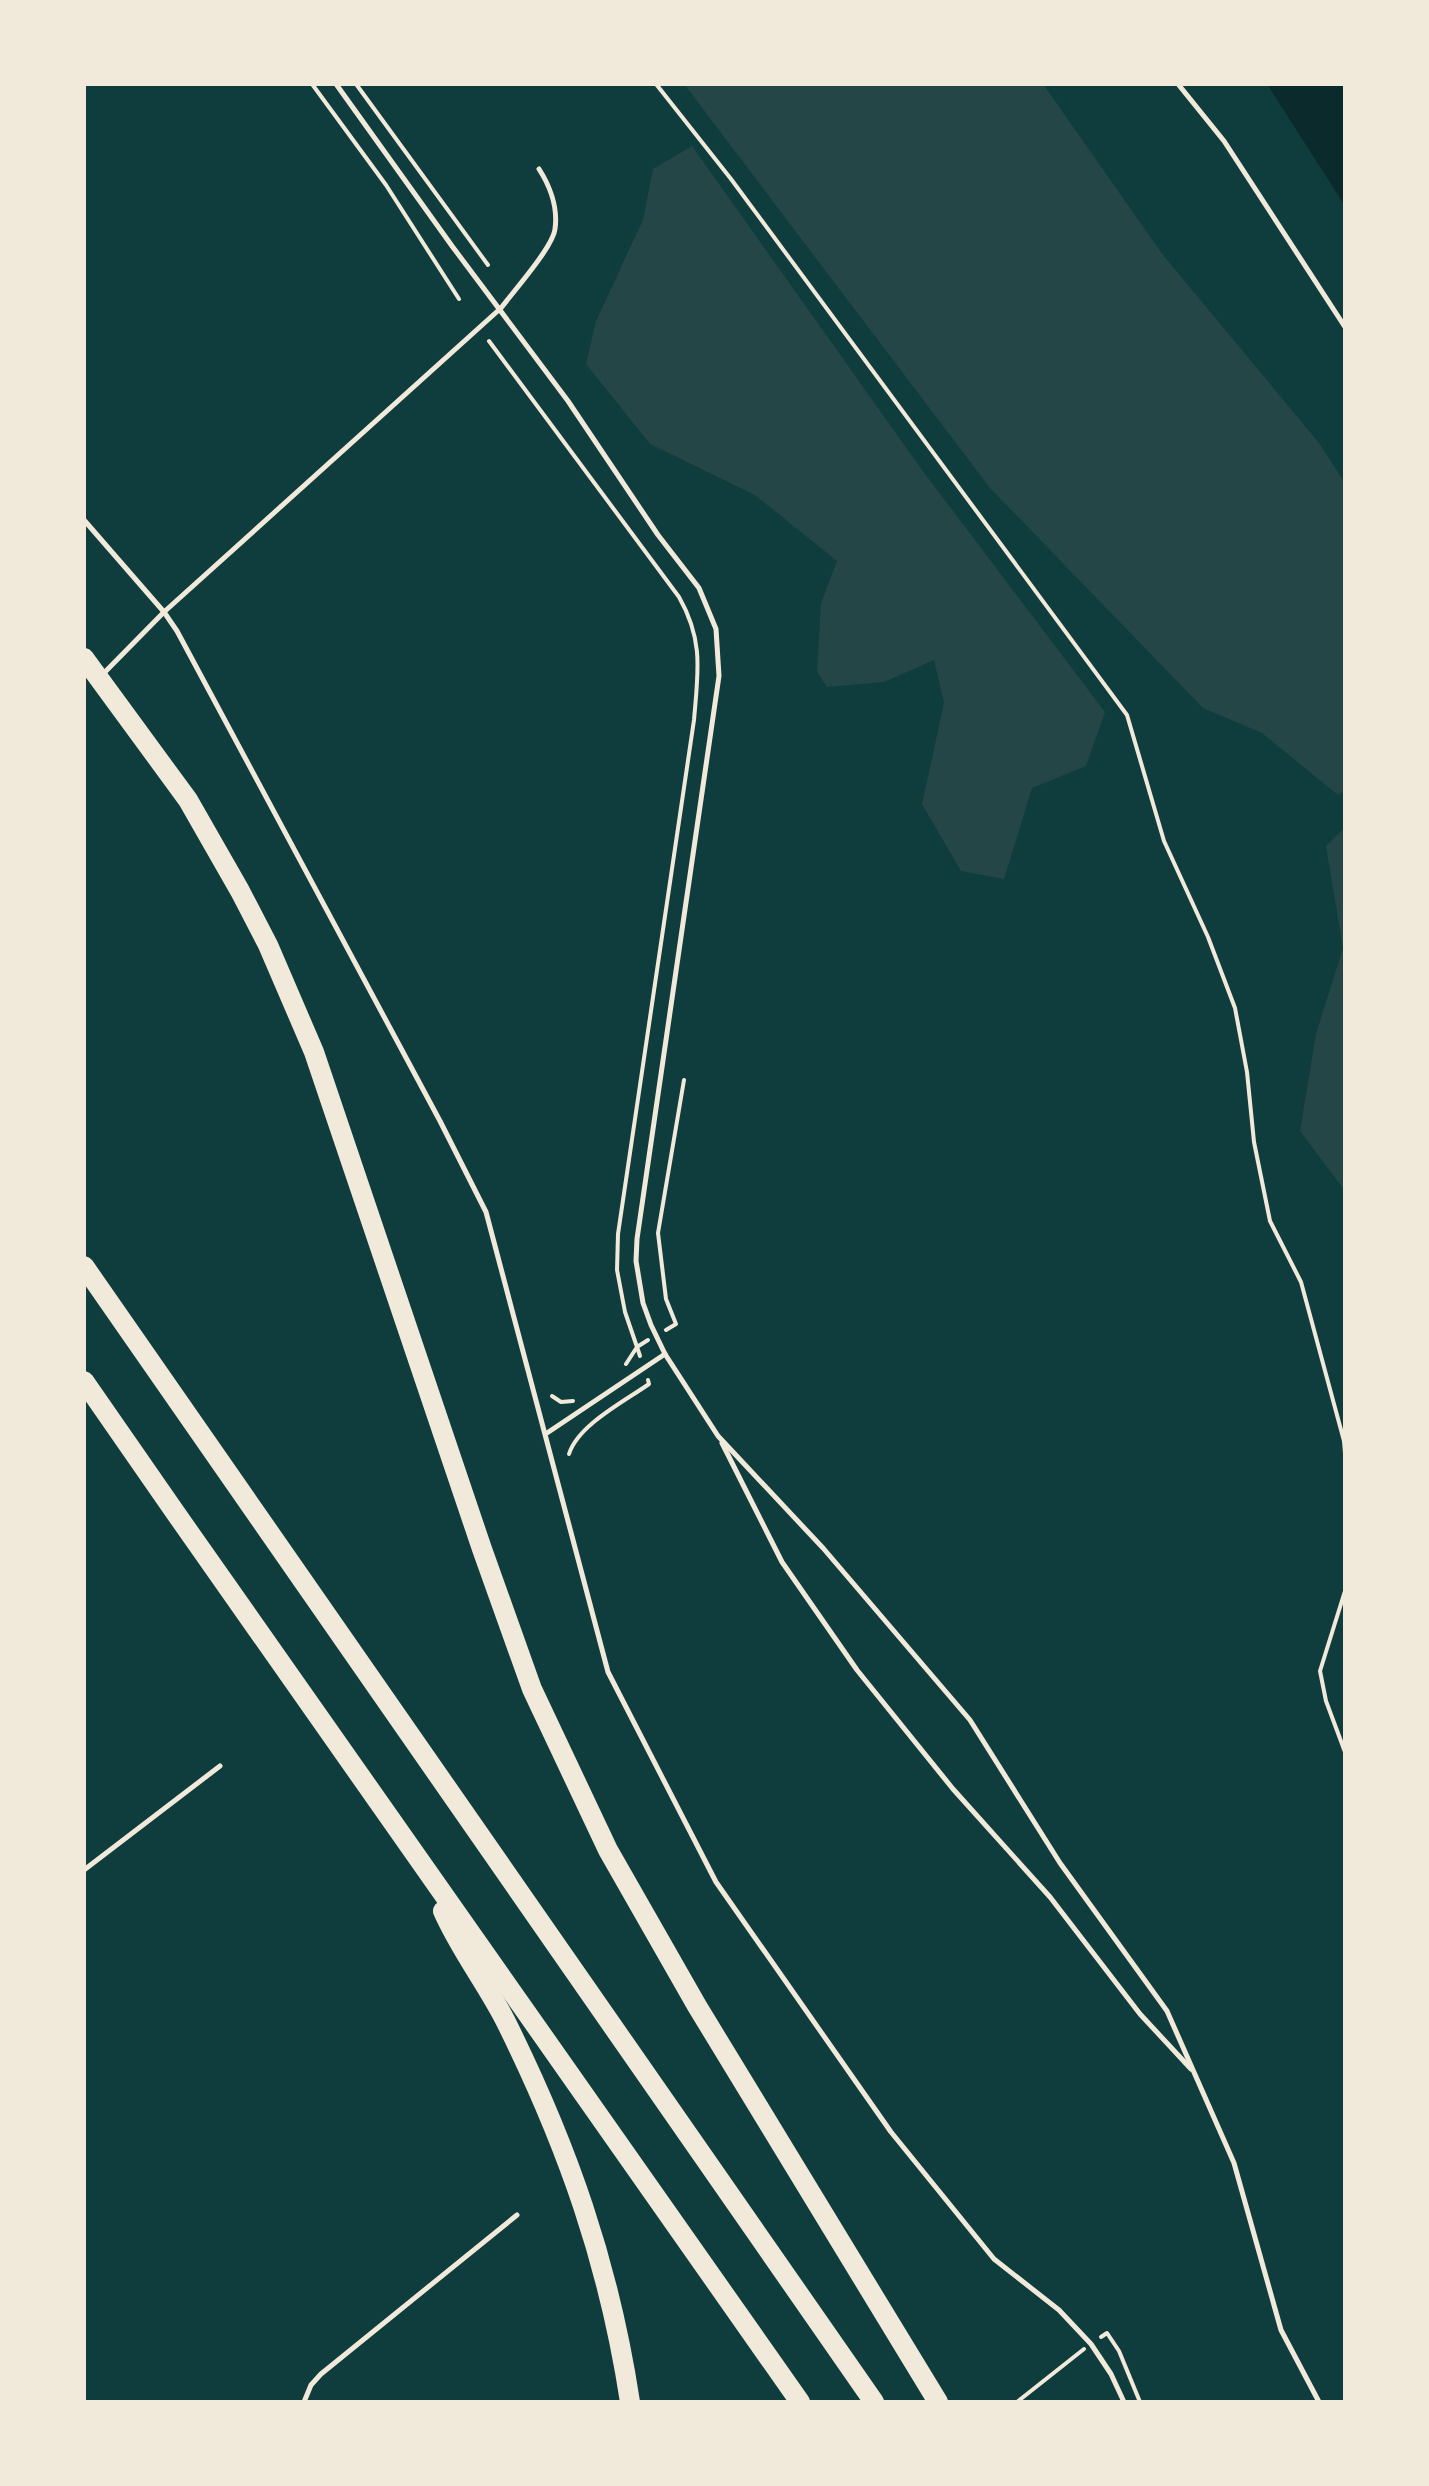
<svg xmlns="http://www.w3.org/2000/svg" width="1429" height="2486" font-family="Barlow,sans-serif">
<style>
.green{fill:#244646}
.water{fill:#0a2a2b}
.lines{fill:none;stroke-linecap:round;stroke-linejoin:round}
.path{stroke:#f1e9da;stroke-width:4}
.service{stroke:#f1e9da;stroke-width:5}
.motorway{stroke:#f1e9da;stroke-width:20}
</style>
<rect width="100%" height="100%" fill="#0f3d3e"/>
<!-- green -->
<g class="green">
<path d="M684,84H1043L1163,255L1319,443L1345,483V790L1338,795L1262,733L1203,708L990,488Z"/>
<path d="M692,146L922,470L1105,712L1086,766L1032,788L1004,879L961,871L922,804L944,703L934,660L884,682L827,687L817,672L821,603L837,561L755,495L650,444L586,364L596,321L643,220L653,169Z"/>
<path d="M1345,827V1191L1300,1131L1316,1034L1343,948L1326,846Z"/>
</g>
<!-- water -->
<path class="water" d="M1267,84H1345V206Z"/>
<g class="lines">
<!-- path -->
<g class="path">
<path d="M312,84L386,185L459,299"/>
<path d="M356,84L488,265"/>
<path d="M656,84L731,179L1127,715L1164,841L1208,937L1235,1008L1247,1072L1254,1142L1270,1221L1301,1282L1344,1441L1345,1453"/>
<path d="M489,341L679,597C704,641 698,672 694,720L618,1234L617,1270L625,1312L637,1347L626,1364"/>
<path d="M666,1330L676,1324L666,1299L658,1233L684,1080"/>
<path d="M640,1356L637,1347L648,1340"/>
<path d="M552,1396L561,1402L573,1401"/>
<path d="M569,1454C578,1425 625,1401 649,1384L648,1380"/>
<path d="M1345,1591L1320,1671L1326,1701L1345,1752"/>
<path d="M1101,2337L1107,2333L1119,2351L1140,2402"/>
<path d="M1017,2402L1084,2349"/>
</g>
<!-- service -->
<g class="service">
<path d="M336,84L452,246L568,401L658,535L699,588L716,629L719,676L637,1239L636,1261L643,1303L651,1325L665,1354L718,1436L823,1548L970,1720L1060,1863L1167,2011L1234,2163L1281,2330L1319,2402"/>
<path d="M1178,84L1224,141L1345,327"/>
<path d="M84,520L164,612L177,631L440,1121L486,1212L608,1672L716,1882L891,2132L994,2259L1059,2310L1091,2344L1111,2374L1124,2402"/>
<path d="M103,674L164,612L501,308C513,292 553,247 555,229C558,208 550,186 539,169"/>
<path d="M547,1433L665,1354"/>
<path d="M722,1443L782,1562L857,1670L953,1789L1050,1897L1140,2014L1191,2069"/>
<path d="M84,1870L220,1766"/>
<path d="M304,2402L311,2385L321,2374L517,2215"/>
</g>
<!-- motorway -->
<g class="motorway">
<path d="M84,658L188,800L240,891L268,945L314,1052L482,1549L532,1689L608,1850L697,2006L938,2402"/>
<path d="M84,1266L874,2402"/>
<path d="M84,1381C320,1723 563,2060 800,2402"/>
<path d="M443,1911C460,1950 487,1984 506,2022C568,2147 609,2264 630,2402"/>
</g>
</g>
<!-- border -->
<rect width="1429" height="2486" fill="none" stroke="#f1e9da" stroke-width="172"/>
</svg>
